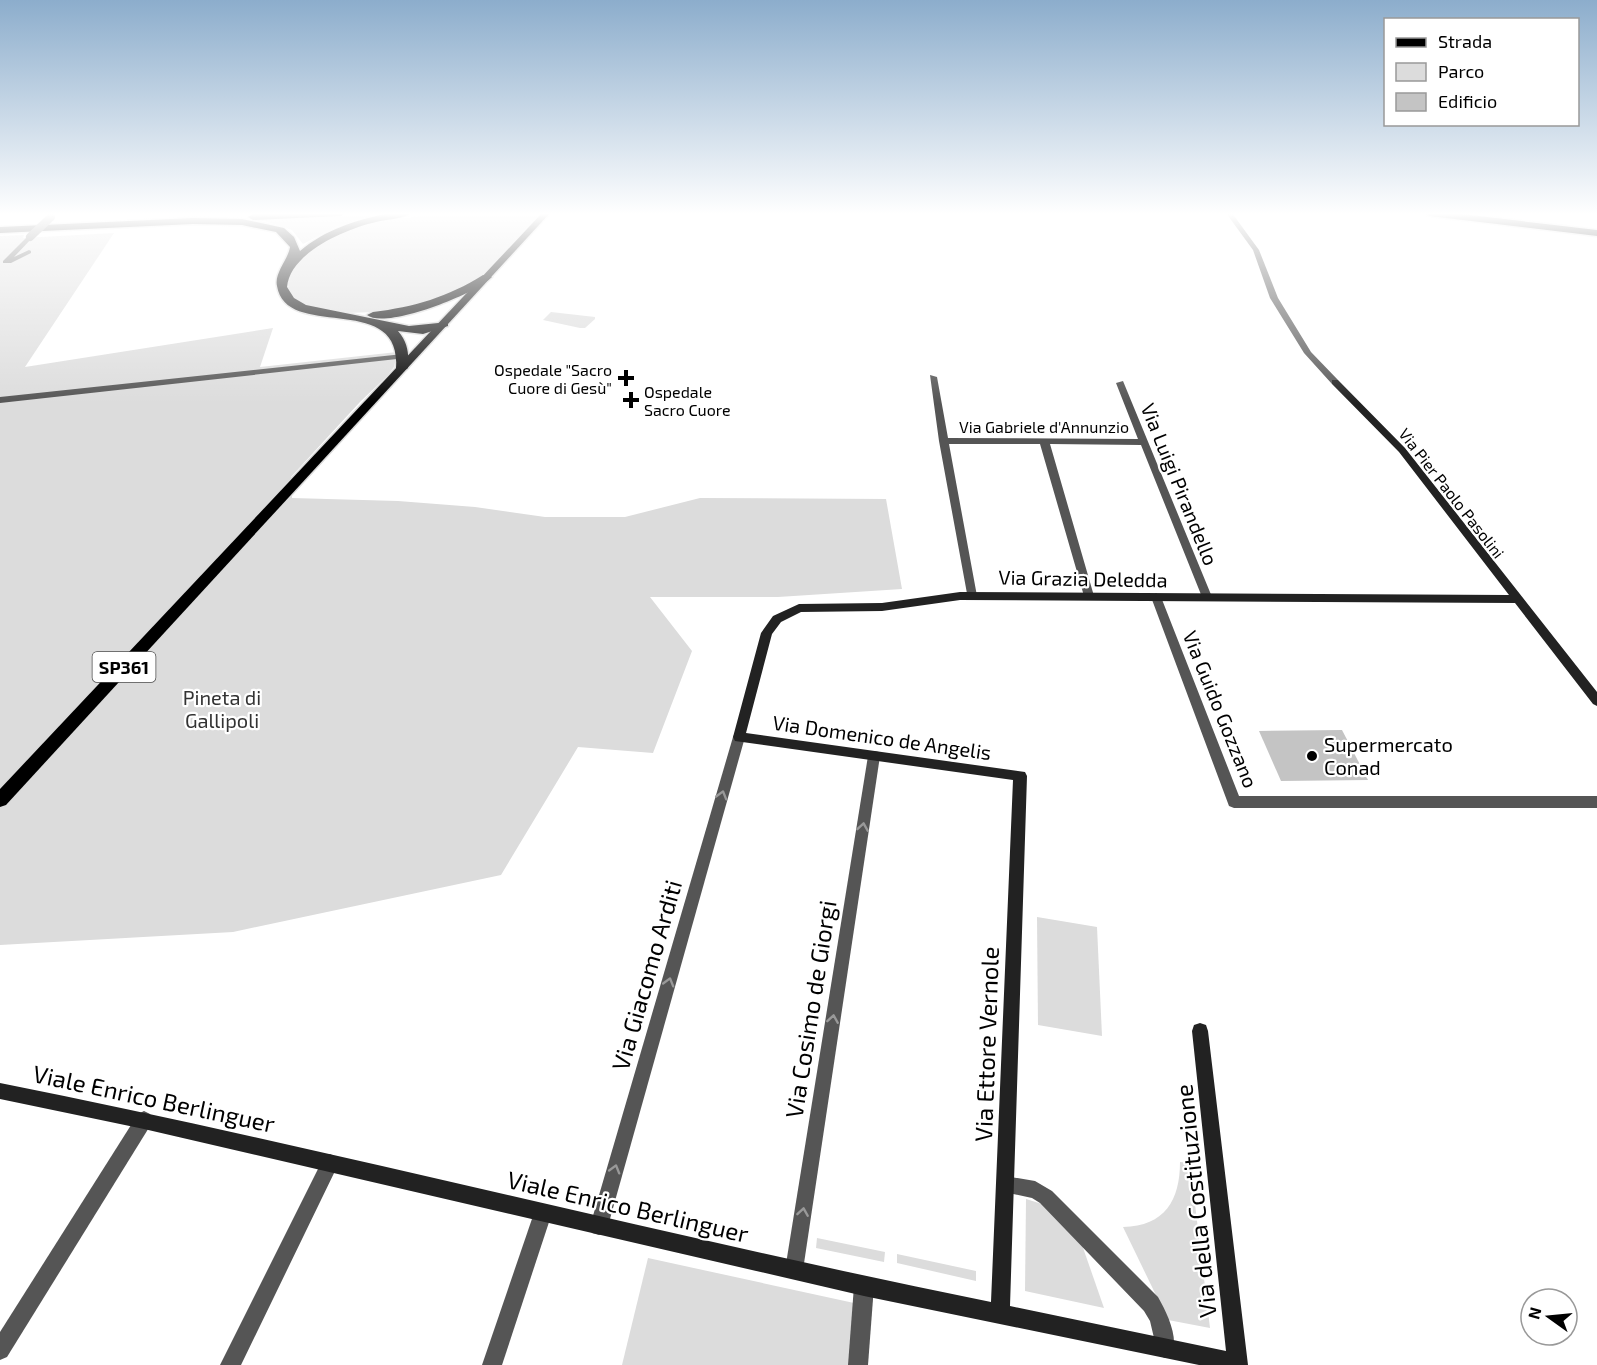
<svg xmlns="http://www.w3.org/2000/svg" width="1597" height="1365" font-family="'Exo 2',sans-serif">
<style>
.green{fill:#dcdcdc}
.building{fill:#c4c4c4}
.lines{fill:none;stroke-linecap:round;stroke-linejoin:round}
.primary-casing{stroke:#dbdbdb;stroke-width:3}
.highway-casing{stroke:#dbdbdb;stroke-width:3}
.street{fill:#555;fill-rule:evenodd}
.secondary{fill:#222;fill-rule:evenodd}
.primary{fill:#000;fill-rule:evenodd}
.highway{fill:#000;fill-rule:evenodd}
.street-bridge{stroke:#555;stroke-width:8}
.oneway{stroke:#999}
.poi-dot{fill:#000;stroke:#fff;stroke-width:2}
.labels{text-anchor:middle;dominant-baseline:central;stroke-width:4.5;stroke-linejoin:round;paint-order:stroke}
.far-poi-label{font-size:16px;fill:#000;stroke:#fff;text-anchor:end}
.far-street-label{font-size:16px;fill:#000;stroke:#fff}
.shield{fill:#fff;stroke:#4c4c4c;stroke-width:1.5}
.shield-label{font-size:18px;font-weight:bold;fill:#000}
.street-label{font-size:20px;fill:#000;stroke:#fff}
.park-label{font-size:20px;fill:#333;stroke:#fff}
.poi-label{font-size:20px;fill:#000;stroke:#fff;text-anchor:start}
.near-street-label{font-size:24px;fill:#000;stroke:#fff}
</style>
<rect width="100%" height="100%" fill="#fff"/>
<!-- green -->
<g class="green">
<path d="M473,213H540C516,238 486,280 455,295C427,309 307,328 290,292C287,285 290,277 294,270C318,219 424,215 473,213Z"/>
<path d="M372,215L336,227L303,244L292,230L265,221Z"/>
<path d="M114,233L25,367L273,328L260,367L397,352L394,367L387,376L360,402L291,477L292,498L398,501L475,507L545,517H625L700,498L886,499L902,589L778,597H650L692,651L653,753L578,747L501,875L233,932L0,945V236L24,235L23,238Z"/>
<path d="M551,312L595,317V319L585,328H580L543,320Z"/>
<path d="M1037,917L1097,927L1102,1036L1038,1025Z"/>
<path d="M1180,1162L1190,1163L1210,1328L1168,1320L1123,1227C1165,1226 1180,1200 1180,1162Z"/>
<path d="M1026,1199L1042,1204L1081,1242L1104,1308L1025,1291Z"/>
<path d="M817,1238L885,1252L884,1262L816,1248Z"/>
<path d="M897,1254L976,1271V1281L897,1263Z"/>
<path d="M648,1258L854,1303L849,1365H622Z"/>
</g>
<!-- building -->
<path class="building" d="M1342,730L1368,780L1281,781L1259,731Z"/>
<g class="lines">
<defs>
<path id="primary" d="M542,213H550L6,805L0,807V789Z"/>
<g id="highway">
<path d="M278,213H346L341,216L253,220L248,217L253,214Z"/>
<path d="M390,213H412C403,219 387,219 376,222C345,229 290,253 287,287L294,298L306,305L409,326L448,322V326L423,334L398,331C408,343 409,353 408,368L402,372L396,368C402,290 286,342 277,286C274,273 288,260 290,247L276,232L242,225L193,224L0,233V227L193,218L242,219L284,228L294,237L300,251C326,229 356,220 390,213Z"/>
<path d="M1424,213H1453L1597,230V236L1429,216Z"/>
<path d="M483,275L492,277C476,294 385,330 367,315L373,312C414,307 448,297 483,275Z"/>
</g>
</defs>
<!-- primary casing -->
<use href="#primary" class="primary-casing"/>
<!-- highway casing -->
<use href="#highway" class="highway-casing"/>
<!-- street -->
<g class="street">
<path d="M1226,213H1232L1259,250L1278,298L1311,352L1338,380V384H1332L1304,353L1270,298L1253,250Z"/>
<path d="M28,236L33,237L14,257L29,250L31,251V253L11,263H3V261Z"/>
<path d="M403,354H406V358L0,403V397Z"/>
<path d="M930,375L937,377L948,438L1138,439L1116,383L1123,381L1212,597L1211,600L1207,601L1202,597L1141,445L1050,444L1094,596L1089,600L1084,596L1040,444H949L977,596L972,600L968,599L939,441Z"/>
<path d="M1156,593L1161,597L1239,796H1597V808H1234L1229,806L1151,597Z"/>
<path d="M739,732L743,733L745,737L608,1226L606,1233L599,1235L592,1233L590,1226L733,737L735,733Z"/>
<path d="M874,751L879,752L880,756L803,1270L801,1277L794,1279L787,1277L785,1270L868,756L869,752Z"/>
<path d="M144,1111L150,1114L153,1120L150,1126L7,1357L0,1360V1332L138,1114Z"/>
<path d="M330,1154L336,1157L339,1163L336,1169L241,1365H220L324,1157Z"/>
<path d="M1005,1176L1035,1181L1052,1191L1158,1297C1167,1313 1179,1337 1172,1355L1165,1358L1158,1355L1150,1321L1144,1311L1040,1203L1032,1198L999,1191L996,1185L999,1179Z"/>
<path d="M543,1204L549,1207L552,1213L502,1365H482L534,1213L537,1207Z"/>
<path d="M864,1276L871,1279L874,1286L868,1365H848L854,1286L857,1279Z"/>
</g>
<!-- secondary -->
<path class="secondary" d="M1332,380H1338L1405,448L1597,692V706L1593,704L1515,603L960,600L882,611L801,612L781,622L772,634L746,733L1025,772L1027,776L1010,1306L1226,1351L1192,1031L1194,1025L1200,1023L1206,1025L1208,1031L1248,1365H1199L864,1296L144,1129L0,1099V1083C332,1149 659,1235 991,1302L1013,780L735,741L733,737L761,633L773,616L799,604L882,603L960,592L1509,595L1399,452L1332,384Z"/>
<!-- primary -->
<use href="#primary" class="primary"/>
<!-- highway -->
<use href="#highway" class="highway"/>
<!-- street-bridge -->
<path class="street-bridge" d="M30,237L51,217"/>
</g>
<!-- one-way arrows -->
<defs><path id="oneway-chevron" d="M-2-3.5L2.5 0L-2 3.5" fill="none" stroke-width="1.6" stroke-linecap="round" stroke-linejoin="round" transform="scale(1.5)"/></defs>
<g class="oneway">
<use href="#oneway-chevron" transform="translate(722 795) rotate(-74)"/>
<use href="#oneway-chevron" transform="translate(863 827) rotate(-81)"/>
<use href="#oneway-chevron" transform="translate(669 982) rotate(-74)"/>
<use href="#oneway-chevron" transform="translate(833 1019) rotate(-81)"/>
<use href="#oneway-chevron" transform="translate(615 1169) rotate(-74)"/>
<use href="#oneway-chevron" transform="translate(803 1212) rotate(-81)"/>
</g>
<!-- sky -->
<linearGradient id="sky" x2="0" y2="1"><stop stop-color="#8cadcc"/><stop offset="0.53" stop-color="#fff"/><stop offset="1" stop-color="#fff" stop-opacity="0"/></linearGradient>
<rect width="1597" height="404" fill="url(#sky)"/>
<!-- markers -->
<g class="poi-dot">
<path d="M623 369h6v6h6v6h-6v6h-6v-6h-6v-6h6z"/>
<path d="M628 391h6v6h6v6h-6v6h-6v-6h-6v-6h6z"/>
<circle cx="1312" cy="756" r="6"/>
</g>
<g class="labels">
<!-- far-poi labels -->
<g class="far-poi-label">
<text x="612" y="369">Ospedale "Sacro<tspan x="612" dy="18">Cuore di Gesù"</tspan></text>
<text x="644" y="391" text-anchor="start">Ospedale<tspan x="644" dy="18">Sacro Cuore</tspan></text>
</g>
<!-- far-street labels -->
<g class="far-street-label">
<text x="1044" y="426">Via Gabriele d'Annunzio</text>
<text transform="translate(1452 493) rotate(52)">Via Pier Paolo Pasolini</text>
</g>
<!-- shield labels -->
<rect class="shield" x="92.5" y="652" width="63" height="30" rx="4.5"/>
<g class="shield-label">
<text x="124" y="667">SP361</text>
</g>
<!-- street labels -->
<g class="street-label">
<text transform="translate(1180 484) rotate(68)">Via Luigi Pirandello</text>
<text transform="translate(1083 578) rotate(1)">Via Grazia Deledda</text>
<text transform="translate(1221 709) rotate(68)">Via Guido Gozzano</text>
<text transform="translate(882 737) rotate(8)">Via Domenico de Angelis</text>
</g>
<!-- park labels -->
<g class="park-label">
<text x="222" y="697">Pineta di<tspan x="222" dy="23">Gallipoli</tspan></text>
</g>
<!-- poi labels -->
<g class="poi-label">
<text x="1324" y="744">Supermercato<tspan x="1324" dy="23">Conad</tspan></text>
</g>
<!-- near-street labels -->
<g class="near-street-label">
<text transform="translate(646 975) rotate(-74)">Via Giacomo Arditi</text>
<text transform="translate(810 1009) rotate(-81)">Via Cosimo de Giorgi</text>
<text transform="translate(986 1044) rotate(-88)">Via Ettore Vernole</text>
<text transform="translate(154 1098) rotate(12)">Viale Enrico Berlinguer</text>
<text transform="translate(1195 1201) rotate(-96)">Via della Costituzione</text>
<text transform="translate(628 1206) rotate(13)">Viale Enrico Berlinguer</text>
</g>
</g>
<!-- legend -->
<rect x="1384" y="18" width="195" height="108" fill="#ffffff" stroke="#999999" stroke-width="1.5"/>
<rect x="1396" y="38" width="30" height="9" fill="#000000" stroke="#999999" stroke-width="1.5"/>
<text x="1438" y="48" font-size="18" fill="#000000">Strada</text>
<rect x="1396" y="63" width="30" height="18" fill="#dcdcdc" stroke="#999999" stroke-width="1.5"/>
<text x="1438" y="78" font-size="18" fill="#000000">Parco</text>
<rect x="1396" y="93" width="30" height="18" fill="#c4c4c4" stroke="#999999" stroke-width="1.5"/>
<text x="1438" y="108" font-size="18" fill="#000000">Edificio</text>
<!-- north arrow -->
<g transform="translate(1549 1317) rotate(285)"><circle r="28" fill="#ffffff" stroke="#999999" stroke-width="1.5"/>
<path d="M0-4.5L10 22L0 15L-10 22Z" fill="#000000"/>
<text y="-9" font-size="16" font-weight="bold" text-anchor="middle" fill="#000000">N</text>
</g>
</svg>
